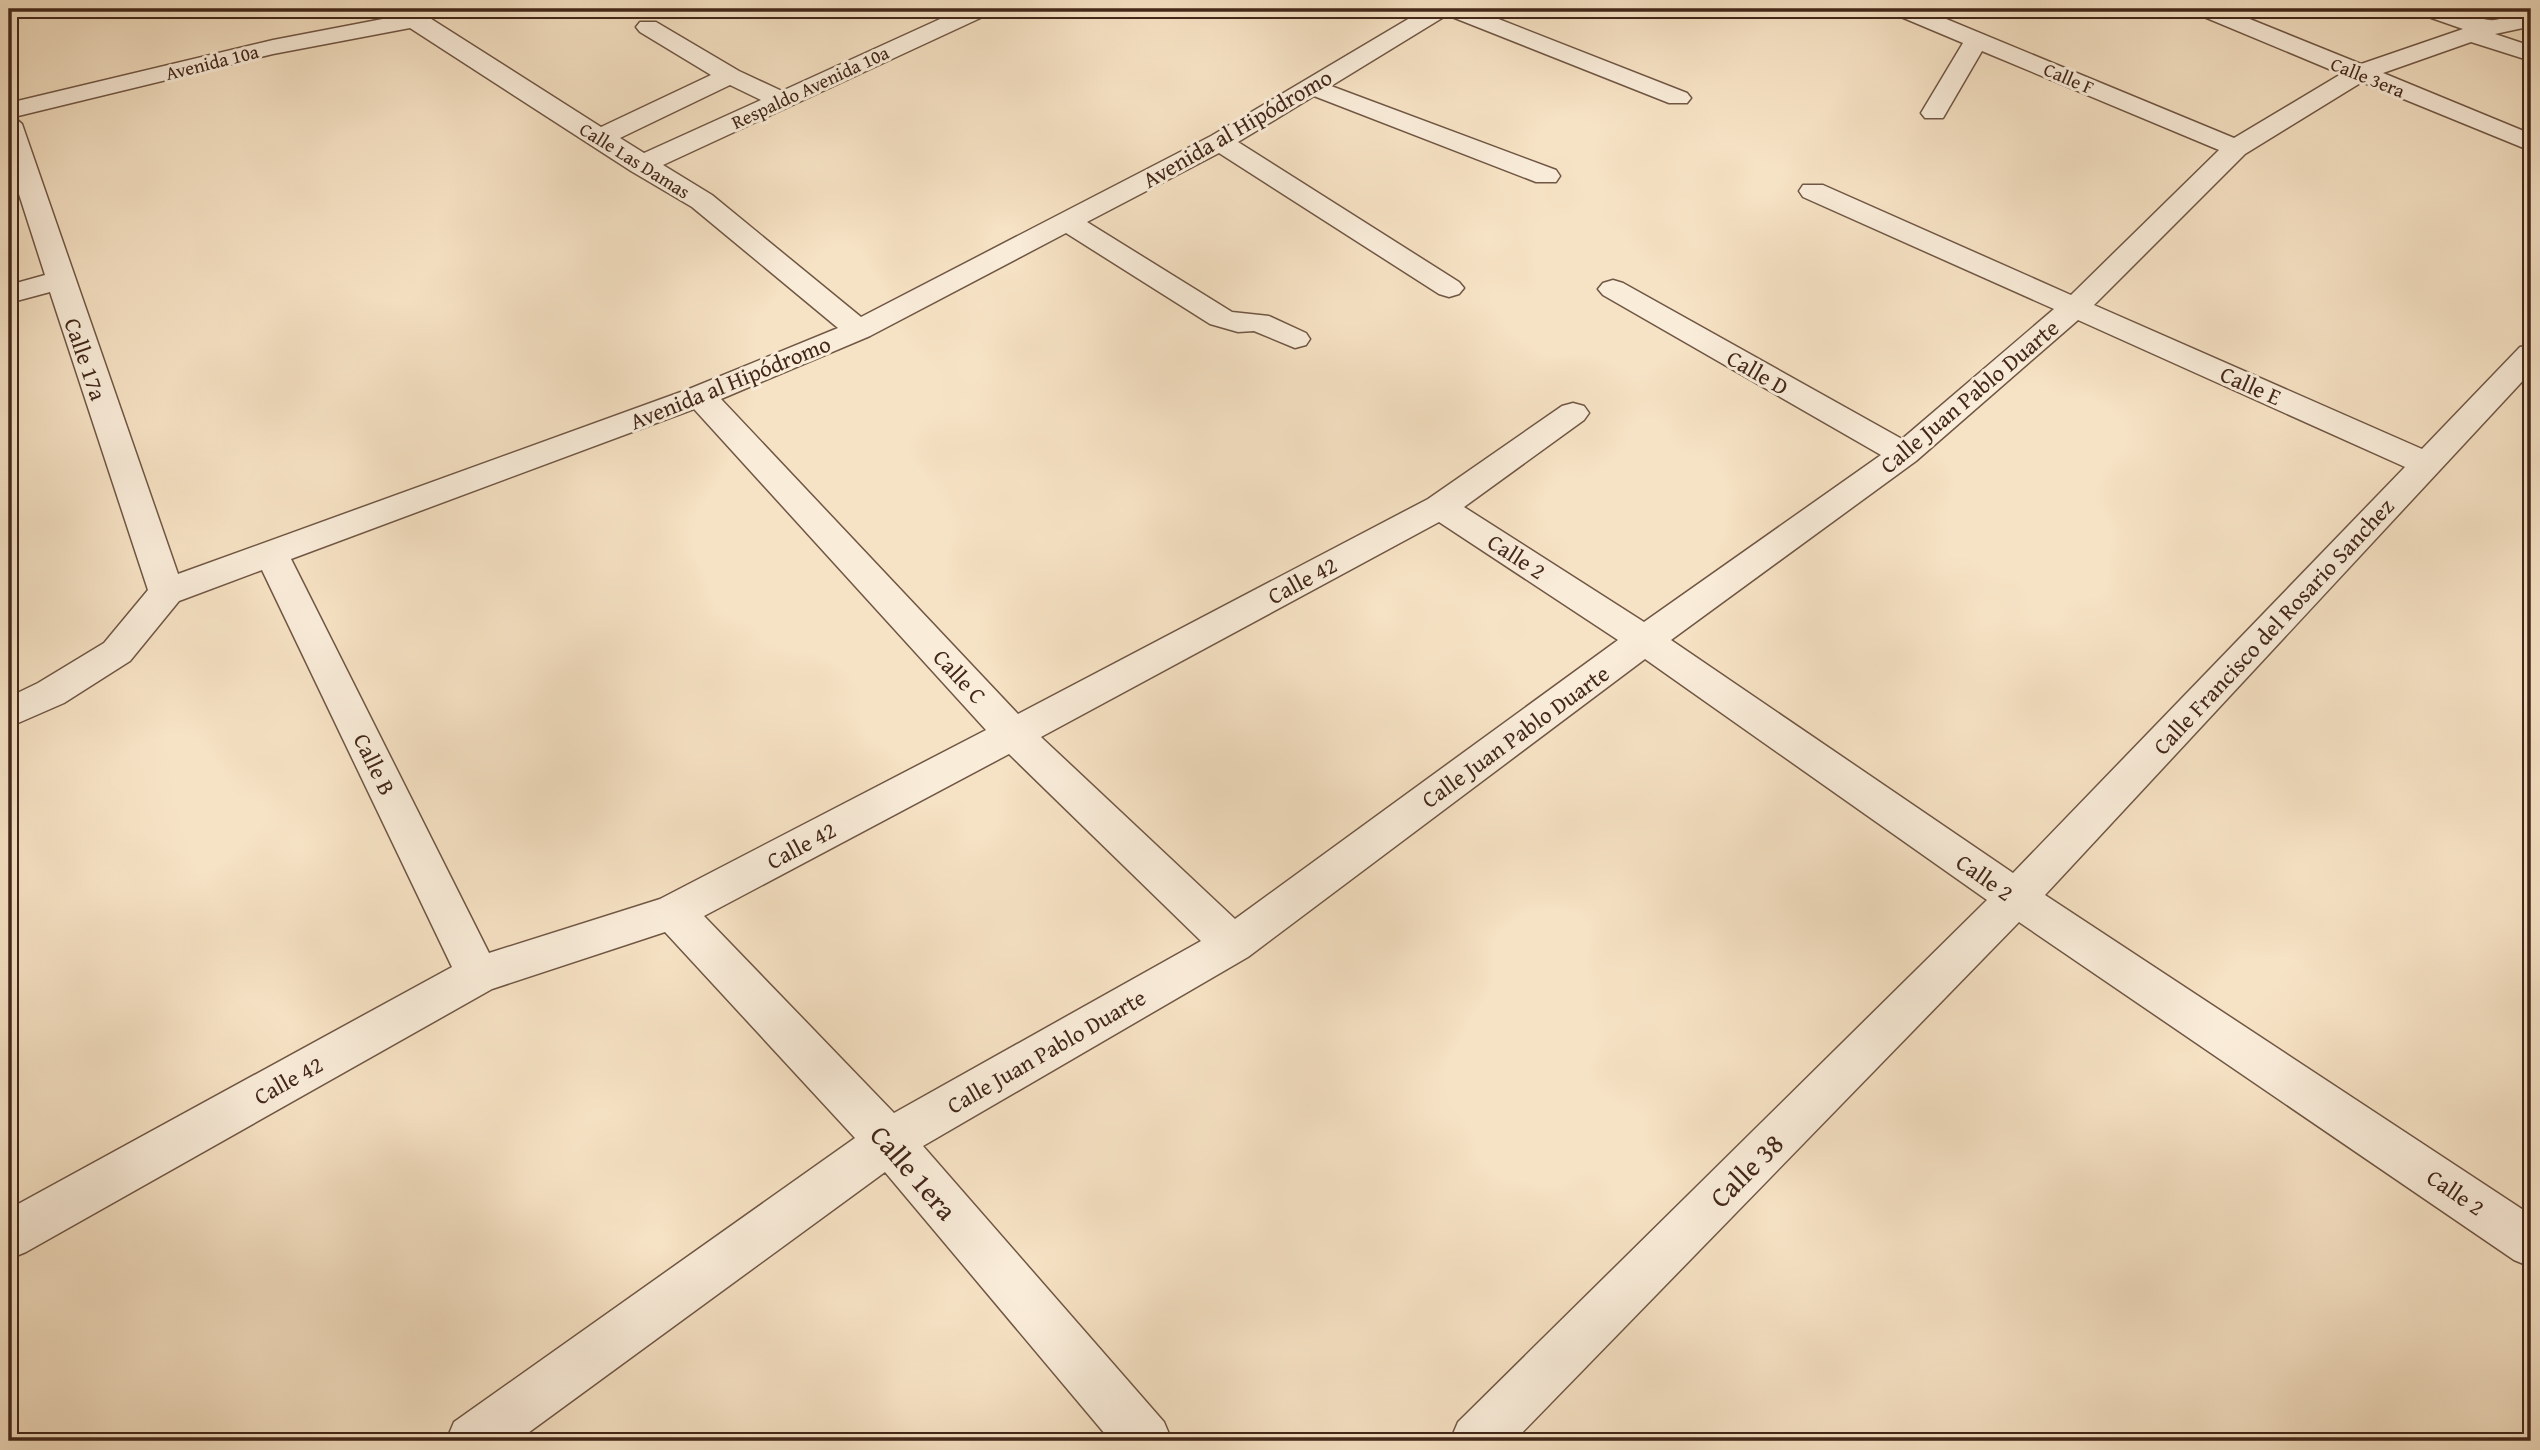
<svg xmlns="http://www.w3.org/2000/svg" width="2540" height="1450" font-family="'Gentium Book Plus',serif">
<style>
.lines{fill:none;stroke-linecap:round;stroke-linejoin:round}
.minor-casing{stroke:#705644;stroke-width:3}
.minor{fill:#f9ecd9;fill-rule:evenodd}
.labels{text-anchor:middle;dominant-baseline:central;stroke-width:6;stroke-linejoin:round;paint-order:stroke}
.far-street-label{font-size:19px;fill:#432719;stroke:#f9ecd9}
.street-label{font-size:23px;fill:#432719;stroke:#f9ecd9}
.near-street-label{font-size:28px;fill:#432719;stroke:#f9ecd9}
</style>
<rect width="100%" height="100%" fill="#f6e2c4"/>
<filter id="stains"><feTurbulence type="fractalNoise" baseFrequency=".00286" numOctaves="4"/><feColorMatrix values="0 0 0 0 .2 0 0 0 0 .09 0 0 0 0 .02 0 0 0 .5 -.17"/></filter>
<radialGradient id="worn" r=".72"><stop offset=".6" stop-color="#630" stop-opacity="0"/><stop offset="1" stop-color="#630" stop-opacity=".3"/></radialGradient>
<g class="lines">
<defs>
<path id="minor" d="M384,9H412L425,15L601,127L711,75L640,32L636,27L640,22H656L739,71L782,91L962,9H993L989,14L663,165L712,195L861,317L1211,136L1425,9H1473L1687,93L1691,98L1687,103H1669L1447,15L1331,86L1556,170L1560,176L1556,182H1536L1314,96L1238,142L1459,282L1464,288L1459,294L1449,297L1439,294L1219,153L1087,222L1232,312L1269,316L1306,333L1310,339L1306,345L1295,348L1254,331L1238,332L1210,324L1066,233L870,336L721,399L1018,714L1428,499L1562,406L1573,403L1584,406L1589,413L1584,420L1464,507L1644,622L1881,455L1603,295L1598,289L1603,283L1613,280L1623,283L1902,439L2054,309L1803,197L1799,191L1803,185H1823L2071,295L2219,150L1982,51L1943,118H1925L1921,113L1963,43L1894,14L1890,9H1922L2234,138L2341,74L2197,14L2193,9H2225L2361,64L2463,29L2420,14L2416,9C2427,9 2439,7 2450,9C2478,13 2490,32 2517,9H2531V21L2523,28L2495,34L2531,46V61L2471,42L2383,73L2531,134V151L2362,82L2245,154L2094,305L2422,449L2520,347L2531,345V372L2045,895L2531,1215V1267L2514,1260L2019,922L1514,1441H1450L1458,1422L1987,900L1645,659L1248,957L923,1146L1164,1422L1172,1441H1111L885,1172L517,1441H446L454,1422L855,1138L665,932L492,989L26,1252L9,1259V1209L452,967L262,570L179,601L130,661L64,703L9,727V697L38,683L104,643L148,590L50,292L9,303V285L45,275L9,163V103L273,40L393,17ZM410,28L631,171L692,207L838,328L689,389L178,574L22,124L14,117L273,54ZM730,85L761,100L644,153L620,138ZM2078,320L2405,467L2013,873L1671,640L1916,461ZM694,409L986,730L660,899L489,953L291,559ZM1439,522L1618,640L1235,919L1041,737ZM1009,754L1201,941L894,1113L704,916Z"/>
</defs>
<!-- minor casing -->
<use href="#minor" class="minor-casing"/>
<!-- minor -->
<use href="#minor" class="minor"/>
</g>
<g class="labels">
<!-- far-street labels -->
<g class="far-street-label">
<text transform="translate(212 62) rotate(-14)">Avenida 10a</text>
<text transform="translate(2368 77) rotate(22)">Calle 3era</text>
<text transform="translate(2069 78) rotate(23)">Calle F</text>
<text transform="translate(810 87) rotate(-25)">Respaldo Avenida 10a</text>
<text transform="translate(635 160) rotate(32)">Calle Las Damas</text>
</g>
<!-- street labels -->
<g class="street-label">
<text transform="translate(1237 128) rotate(-30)">Avenida al Hipódromo</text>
<text transform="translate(86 359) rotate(71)">Calle 17a</text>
<text transform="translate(1758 372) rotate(30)">Calle D</text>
<text transform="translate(730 382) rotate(-22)">Avenida al Hipódromo</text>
<text transform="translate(2251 385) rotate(24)">Calle E</text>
<text transform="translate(1969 396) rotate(-40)">Calle Juan Pablo Duarte</text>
<text transform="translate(1517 556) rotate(33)">Calle 2</text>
<text transform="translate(1302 580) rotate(-28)">Calle 42</text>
<text transform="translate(2273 626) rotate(-47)">Calle Francisco del Rosario Sanchez</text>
<text transform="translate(960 676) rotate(47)">Calle C</text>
<text transform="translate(1515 736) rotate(-36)">Calle Juan Pablo Duarte</text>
<text transform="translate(375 764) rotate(64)">Calle B</text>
<text transform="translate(801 845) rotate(-28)">Calle 42</text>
<text transform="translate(1985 877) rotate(35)">Calle 2</text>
<text transform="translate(1046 1051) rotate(-30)">Calle Juan Pablo Duarte</text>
<text transform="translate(288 1080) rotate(-29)">Calle 42</text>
<text transform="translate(2456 1192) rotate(34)">Calle 2</text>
</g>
<!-- near-street labels -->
<g class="near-street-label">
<text transform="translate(1746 1170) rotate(-45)">Calle 38</text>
<text transform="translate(914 1172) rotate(49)">Calle 1era</text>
</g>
</g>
<!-- margin -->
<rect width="2540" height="1450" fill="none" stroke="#f6e2c4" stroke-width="35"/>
<rect x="10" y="10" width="2519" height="1429" fill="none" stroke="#432719" stroke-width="3.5"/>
<rect x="18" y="18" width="2505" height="1415" fill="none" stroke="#432719" stroke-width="2"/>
<rect width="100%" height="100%" filter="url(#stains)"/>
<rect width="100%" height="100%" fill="url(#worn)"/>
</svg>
